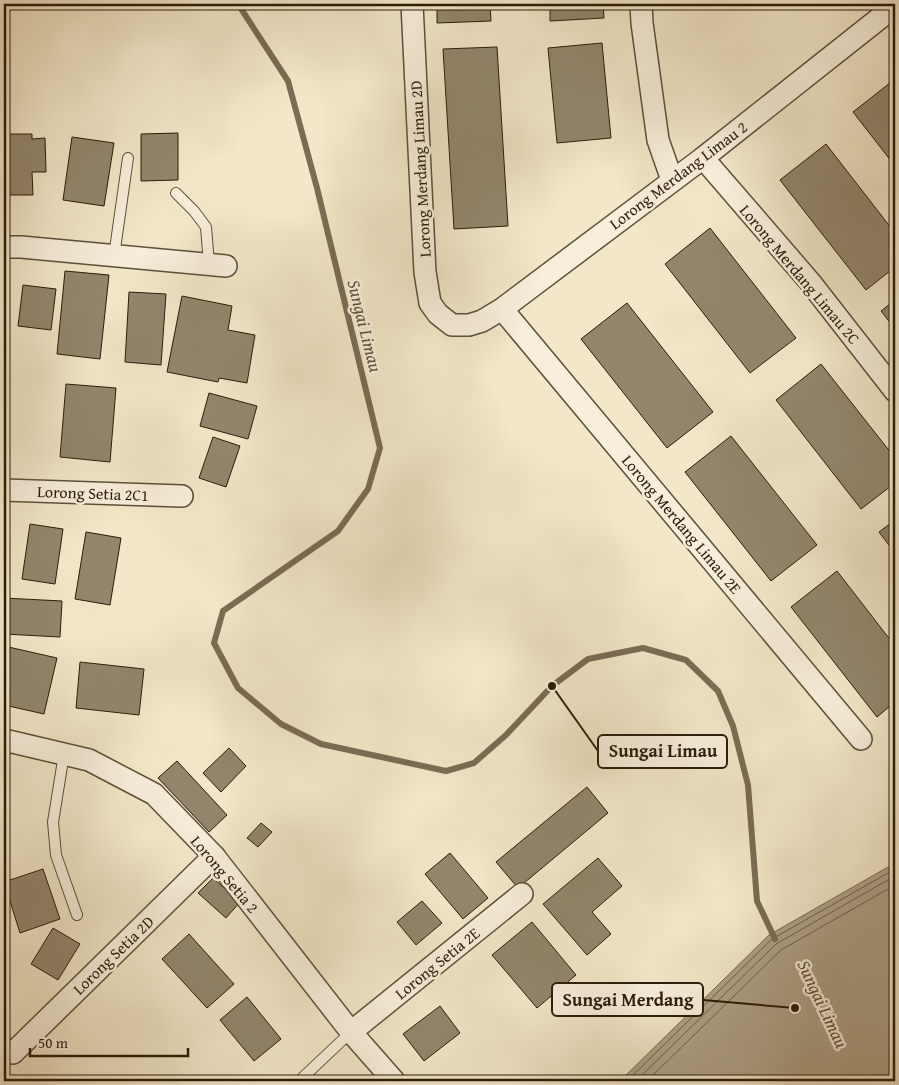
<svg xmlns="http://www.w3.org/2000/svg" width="899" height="1085" font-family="'Gentium Book Plus',serif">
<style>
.water{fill:#aea287;stroke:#7a6c55}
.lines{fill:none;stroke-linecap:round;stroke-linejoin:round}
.shore{stroke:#6c5f48;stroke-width:1}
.stream{stroke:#7a6c55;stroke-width:6}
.building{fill:#92866d;stroke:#2b1c0a}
.service-casing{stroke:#5d4f3a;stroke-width:12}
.minor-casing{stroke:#5d4f3a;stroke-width:24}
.service{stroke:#f7efdb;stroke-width:10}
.minor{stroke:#f7efdb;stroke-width:21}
.labels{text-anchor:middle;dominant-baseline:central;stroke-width:5;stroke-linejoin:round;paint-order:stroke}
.street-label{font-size:16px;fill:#2b1c0a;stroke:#f7efdb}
.water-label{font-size:18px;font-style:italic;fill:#5f523c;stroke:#f7efdb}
.leader{fill:none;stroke:#2b1c0a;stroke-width:2}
.callout-dot{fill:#2b1c0a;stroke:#f7efdb;stroke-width:2}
.callout{fill:#f7efdb;stroke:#2b1c0a;stroke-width:2}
.callout-label{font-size:18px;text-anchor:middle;font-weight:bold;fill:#2b1c0a}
</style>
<rect width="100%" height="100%" fill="#f2e7c8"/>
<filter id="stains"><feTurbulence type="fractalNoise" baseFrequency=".004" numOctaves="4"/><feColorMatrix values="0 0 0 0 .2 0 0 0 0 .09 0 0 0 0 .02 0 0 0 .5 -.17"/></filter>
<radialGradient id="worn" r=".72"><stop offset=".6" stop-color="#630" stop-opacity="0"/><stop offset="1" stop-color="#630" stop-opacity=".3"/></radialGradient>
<!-- water -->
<path class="water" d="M895,863V1081H620L769,935Z"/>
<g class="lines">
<!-- shore -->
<g class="shore">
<path d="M627,1081L772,939L895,869"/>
<path d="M636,1081L776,944L895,876"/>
<path d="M647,1081L781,950L895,885"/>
</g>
<!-- stream -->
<path class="stream" d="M238,4L288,81L317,188L380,448L368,489L338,531L223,611L214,643L238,688L281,724L321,744L446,771L474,763L506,735L552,686L588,659L643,648L686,660L718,691L733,726L748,785L757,901L775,939"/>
</g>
<!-- building -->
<g class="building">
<path d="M437,4H490L491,21L437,23Z"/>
<path d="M550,4H603L604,18L550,21Z"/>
<path d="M602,43L611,138L557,143L548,48Z"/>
<path d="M497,47L508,226L454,229L443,49Z"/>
<path d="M895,79V166L853,112Z"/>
<path d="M178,133V180L141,181V134Z"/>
<path d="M4,134H32V139L45,138L46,172H32L33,195H4Z"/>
<path d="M72,137L114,143L104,206L63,200Z"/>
<path d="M826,144L895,233V267L866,290L780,180Z"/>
<path d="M710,228L796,338L750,373L665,264Z"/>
<path d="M65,271L109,275L100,359L57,354Z"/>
<path d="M23,285L56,289L51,330L18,326Z"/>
<path d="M129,292L166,294L161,365L125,362Z"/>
<path d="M182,296L232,306L228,330L255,335L247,383L219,378L218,382L167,372Z"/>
<path d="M895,300V329L881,311Z"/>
<path d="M627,303L713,412L667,448L581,339Z"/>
<path d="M821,364L895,458V483L861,509L776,400Z"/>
<path d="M66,384L116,388L110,462L60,457Z"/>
<path d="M209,393L257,406L248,439L200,426Z"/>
<path d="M731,436L817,545L771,581L685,472Z"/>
<path d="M213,437L240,446L226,487L199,478Z"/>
<path d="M895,520V553L879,532Z"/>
<path d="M30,524L63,529L55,584L22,579Z"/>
<path d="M86,532L121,538L110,605L75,599Z"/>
<path d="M837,571L895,646V702L877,717L791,607Z"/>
<path d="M4,598L62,601L60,637L4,634Z"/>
<path d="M4,646L57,658L44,714L4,705Z"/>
<path d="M80,662L144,669L139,715L76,708Z"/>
<path d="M229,748L246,766L221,792L203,773Z"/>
<path d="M177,761L227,815L209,832L158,778Z"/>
<path d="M587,787L608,813L518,888L496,862Z"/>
<path d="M261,823L272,832L258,847L247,838Z"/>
<path d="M450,853L488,898L463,919L425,874Z"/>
<path d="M598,858L622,886L592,912L611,934L587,955L543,904Z"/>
<path d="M43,869L60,919L20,933L4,882Z"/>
<path d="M213,878L240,902L226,918L198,893Z"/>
<path d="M422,901L442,923L416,945L397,922Z"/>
<path d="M532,922L576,975L537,1008L492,955Z"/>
<path d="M53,928L80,944L58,980L31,964Z"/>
<path d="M189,934L234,984L207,1008L162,959Z"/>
<path d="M247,997L281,1039L254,1061L220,1020Z"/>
<path d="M440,1006L460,1033L424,1061L403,1034Z"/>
</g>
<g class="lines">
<defs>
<g id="service">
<path d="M176,193L194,211L206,227L209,264"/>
<path d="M114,256L128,158"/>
<path d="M64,754L53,822L56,855L77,915"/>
<path d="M299,1081L351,1032"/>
</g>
<g id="minor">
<path d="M412,4L425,272L430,303L438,314L452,325H469L482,321L502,309L703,158L895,6"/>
<path d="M641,4L642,23L658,140L672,180"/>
<path d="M703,158L810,282L895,391"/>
<path d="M4,247H21L226,266"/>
<path d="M502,309L861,739"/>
<path d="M4,490L182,496"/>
<path d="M4,740L89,760L154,794L214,856L351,1032L394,1081"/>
<path d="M351,1032L522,894"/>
<path d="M13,1053L214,856"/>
</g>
</defs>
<!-- service casing -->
<use href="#service" class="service-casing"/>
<!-- minor casing -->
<use href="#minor" class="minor-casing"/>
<!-- service -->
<use href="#service" class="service"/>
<!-- minor -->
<use href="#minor" class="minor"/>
</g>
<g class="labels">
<!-- street labels -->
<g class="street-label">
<text transform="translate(420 169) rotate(-93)">Lorong Merdang Limau 2D</text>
<text transform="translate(678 175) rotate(-37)">Lorong Merdang Limau 2</text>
<text transform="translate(800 274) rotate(50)">Lorong Merdang Limau 2C</text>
<text transform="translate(93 493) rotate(2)">Lorong Setia 2C1</text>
<text transform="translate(682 524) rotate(50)">Lorong Merdang Limau 2E</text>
<text transform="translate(225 874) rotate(50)">Lorong Setia 2</text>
<text transform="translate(113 955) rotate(-44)">Lorong Setia 2D</text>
<text transform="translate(437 963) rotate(-39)">Lorong Setia 2E</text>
</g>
<!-- water labels -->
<g class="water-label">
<text transform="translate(365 326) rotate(76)">Sungai Limau</text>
<text transform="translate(823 1004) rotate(65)">Sungai Limau</text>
</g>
</g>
<!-- callouts -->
<path class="leader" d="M552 686L598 751M795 1008L703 1000"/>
<g class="callout-dot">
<circle cx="552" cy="686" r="5"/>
<circle cx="795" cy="1008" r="5"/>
</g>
<g class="callout">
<rect x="598" y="735" width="129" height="33" rx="5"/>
<rect x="552" y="983" width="151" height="33" rx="5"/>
</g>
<g class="callout-label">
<text x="663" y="757">Sungai Limau</text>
<text x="628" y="1006">Sungai Merdang</text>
</g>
<!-- margin -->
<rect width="899" height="1085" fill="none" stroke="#f2e7c8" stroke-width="20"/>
<rect x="5" y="5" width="889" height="1075" fill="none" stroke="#2b1c0a" stroke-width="2.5"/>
<rect x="10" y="10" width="879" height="1065" fill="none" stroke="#2b1c0a"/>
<!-- scale -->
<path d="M30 1048v8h158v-8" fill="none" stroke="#2b1c0a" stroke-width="2.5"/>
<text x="38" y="1048" font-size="15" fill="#2b1c0a" stroke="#f7efdb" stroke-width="4" paint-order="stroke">50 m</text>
<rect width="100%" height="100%" filter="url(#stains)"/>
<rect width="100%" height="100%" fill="url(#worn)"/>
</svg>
